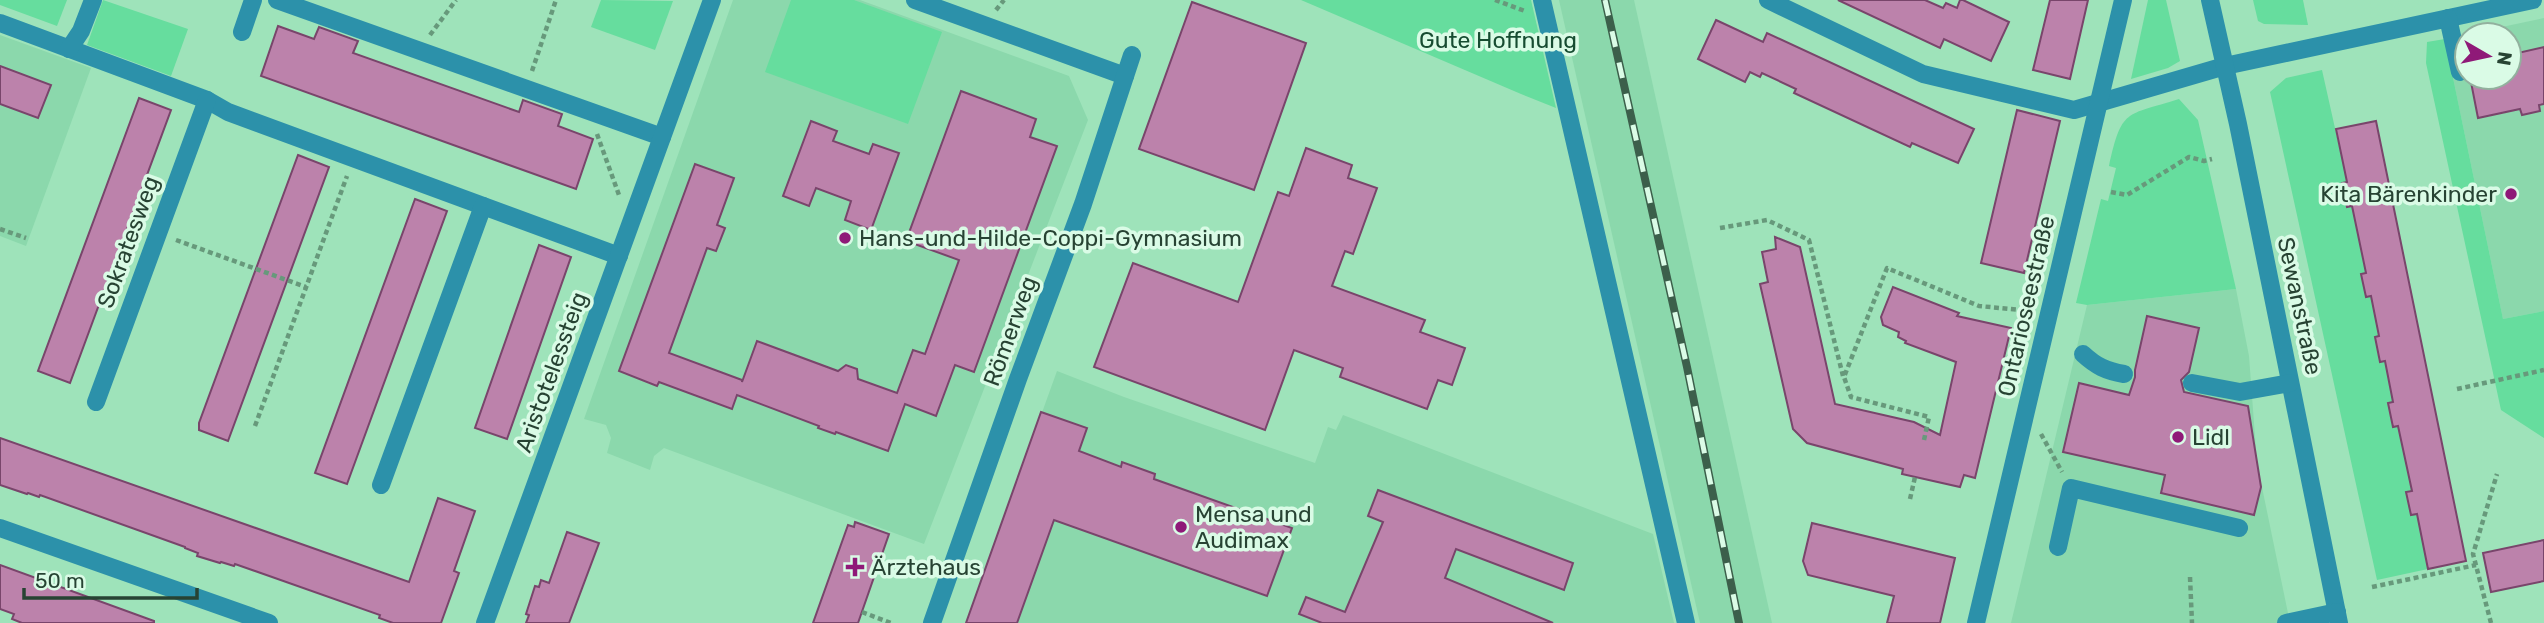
<svg xmlns="http://www.w3.org/2000/svg" width="2544" height="623" font-family="Rubik,sans-serif">
<style>
.built{fill:#8bd8ac;fill-rule:evenodd}
.green{fill:#66dd9e}
.building{fill:#bc82ab;stroke:#79456b;stroke-width:2}
.lines{fill:none;stroke-linecap:round;stroke-linejoin:round}
.path{stroke:#67997b;stroke-width:4.5;stroke-dasharray:5 3.5;stroke-linecap:butt}
.minor{stroke:#2c91aa;stroke-width:18}
.rail-casing{stroke:#3c5f4b;stroke-width:8}
.rail{stroke:#dafbe6;stroke-width:5;stroke-dasharray:16;stroke-linecap:butt}
.poi-dot{fill:#8f1978;stroke:#dafbe6;stroke-width:2.5}
.labels{text-anchor:middle;dominant-baseline:central;stroke-width:7;stroke-linejoin:round;paint-order:stroke}
.park-label{font-size:23px;fill:#164c31;stroke:#dafbe6}
.poi-label{font-size:23px;fill:#274333;stroke:#dafbe6;text-anchor:start}
.street-label{font-size:23px;fill:#274333;stroke:#dafbe6}
</style>
<rect width="100%" height="100%" fill="#9ee3ba"/>
<!-- built -->
<g class="built">
<path d="M733,0H860L1069,76L1088,120L924,544L664,448L654,456L650,470L607,453L611,438L606,425L584,419Z"/>
<path d="M1559,0H1634L1772,623H1700Z"/>
<path d="M2544,18V311L2503,319L2445,39ZM2467,35H2509V77H2467Z"/>
<path d="M0,35L91,68L26,246L0,236Z"/>
<path d="M2236,289L2249,356L2257,463L2290,623H2011L2087,305Z"/>
<path d="M1057,371L1124,397L1315,463L1328,427L1336,430L1343,415L1653,534L1674,623H966Z"/>
</g>
<!-- green -->
<g class="green">
<path d="M0,0H67L57,26L0,5Z"/>
<path d="M103,0L188,29L171,76L87,45Z"/>
<path d="M601,0L673,1L655,50L591,27Z"/>
<path d="M791,0H854L942,32L908,124L765,72Z"/>
<path d="M1301,0H1531L1556,108L1521,94Z"/>
<path d="M2148,0H2166L2180,61L2168,68L2131,79Z"/>
<path d="M2253,0H2303L2308,25L2264,24L2258,21Z"/>
<path d="M2445,39L2503,319L2544,311V438L2501,410L2426,63L2427,42Z"/>
<path d="M2322,70L2347,182L2342,184L2347,207L2352,206L2366,273L2361,274L2366,296H2371L2379,336L2375,337L2379,361H2385L2393,402L2388,403L2393,426H2398L2412,491L2407,492L2411,515L2417,514L2428,569L2377,580L2270,92L2286,78Z"/>
<path d="M2179,99L2198,120L2236,289L2087,305L2076,303L2101,199L2108,201L2116,168L2109,166C2122,108 2125,116 2179,99Z"/>
</g>
<!-- building -->
<g class="building">
<path d="M1838,0H1925L1943,8L1946,3L1957,8L1960,0H1963L2009,22L1991,61L1944,39L1940,48Z"/>
<path d="M2050,0H2088L2070,79L2033,70Z"/>
<path d="M1192,2L1306,43L1254,190L1139,149Z"/>
<path d="M1716,20L1763,42L1767,33L1974,129L1958,163L1912,143L1910,147L1794,93L1796,89L1762,73L1760,77L1750,72L1745,82L1698,59Z"/>
<path d="M278,26L314,39L319,27L358,41L353,53L519,112L523,100L562,114L558,126L593,139L576,189L261,76Z"/>
<path d="M2544,47V104L2539,105L2540,111L2522,115L2520,109L2478,118L2470,77H2509V55Z"/>
<path d="M0,66L51,85L38,118L0,104Z"/>
<path d="M961,91L1036,119L1030,137L1057,146L974,372L955,365L936,416L905,404L888,451L836,432L835,434L818,428L819,426L737,395L732,409L659,382L657,386L619,371L695,164L734,178L717,225L725,228L716,251L707,248L669,353L742,380V382L757,341L838,371L846,365L857,369L858,379L897,393L913,350L925,354L959,260L906,241Z"/>
<path d="M139,98L171,110L70,383L38,371Z"/>
<path d="M2017,110L2060,121L2024,273L1981,263Z"/>
<path d="M811,121L837,131L833,141L869,154L873,144L899,153L871,230L845,220L851,201L816,188L809,206L783,196Z"/>
<path d="M2376,121L2466,561L2428,569L2417,514L2411,515L2406,492L2412,491L2398,426L2393,427L2388,403L2393,402L2385,361L2380,362L2375,337L2379,336L2371,296L2366,297L2361,274L2366,273L2352,206L2347,207L2342,183L2347,182L2336,129Z"/>
<path d="M1306,148L1352,165L1348,178L1377,188L1353,254L1345,251L1332,286L1425,320L1420,332L1465,348L1452,385L1438,380L1427,409L1340,377L1343,368L1294,350L1265,430L1094,367L1133,263L1238,302L1278,192L1289,196Z"/>
<path d="M298,155L329,167L228,441L199,430V423Z"/>
<path d="M415,199L447,211L347,484L315,473Z"/>
<path d="M1775,237L1800,247L1835,404L1914,422L1940,435L1956,362L1905,343L1906,341L1898,337L1899,332L1883,325L1881,317L1893,287L1959,313L1957,316L2011,328L1975,478L1964,475L1960,487L1902,474L1903,469L1807,443L1793,429L1760,284L1768,282L1762,252L1776,249Z"/>
<path d="M539,245L571,257L507,439L475,428Z"/>
<path d="M2147,316L2199,328L2189,372L2181,380L2184,392L2248,406L2261,487L2254,515L2161,493L2165,475L2063,452L2079,383L2129,395L2135,377V370Z"/>
<path d="M1041,412L1087,428L1079,451L1121,467L1122,462L1155,474L1154,479L1292,528L1267,596L1054,520L1017,623H966Z"/>
<path d="M0,438L409,582L438,498L475,511L454,571L459,573L441,623H393L379,618L380,615L235,564L234,566L221,562L220,563L197,556L198,553L185,548V547L40,495L39,497L28,493L27,494L0,485Z"/>
<path d="M1378,490L1573,563L1564,590L1456,549L1445,578L1553,623H1322L1299,614L1306,597L1345,612L1383,522L1368,516Z"/>
<path d="M855,522L889,534L858,623H813L848,525L854,527Z"/>
<path d="M1812,523L1955,558L1940,623H1887L1894,596L1808,575L1803,561Z"/>
<path d="M567,532L599,543L569,623H526L529,615L526,614L535,586L539,587L541,580L549,583Z"/>
<path d="M2544,540V581L2491,592L2483,553Z"/>
<path d="M0,565L154,621V623H22L12,619L14,614L0,609Z"/>
</g>
<g class="lines">
<!-- path -->
<g class="path">
<path d="M1495,0L1525,11"/>
<path d="M996,10L1004,0"/>
<path d="M430,35L456,0"/>
<path d="M532,71L556,0"/>
<path d="M597,134L619,195"/>
<path d="M2111,192L2127,195L2189,157L2204,161L2212,159"/>
<path d="M1720,228L1767,220L1809,240L1843,376"/>
<path d="M0,229L26,238"/>
<path d="M176,240L306,287"/>
<path d="M2457,389L2544,370"/>
<path d="M255,426L347,176"/>
<path d="M2041,434L2062,472"/>
<path d="M1924,440L1929,417L1851,397L1844,377L1887,268L1979,306L2031,311"/>
<path d="M1910,499L1915,477"/>
<path d="M2190,577L2192,623"/>
<path d="M2372,587L2476,565"/>
<path d="M862,612L891,623"/>
<path d="M2491,623L2473,554L2497,474"/>
</g>
<!-- minor -->
<g class="minor">
<path d="M277,0L662,137"/>
<path d="M915,0L1125,76"/>
<path d="M1542,0L1686,623"/>
<path d="M1768,0L1923,74L2074,110L2225,66L2533,0"/>
<path d="M2210,0L2238,124L2339,623"/>
<path d="M2448,18L2460,72"/>
<path d="M0,23L207,100L228,112L619,256"/>
<path d="M242,32L253,0"/>
<path d="M69,49L81,31L93,0"/>
<path d="M2083,354C2096,366 2106,371 2124,374"/>
<path d="M2192,383L2240,392L2290,383"/>
<path d="M96,402L207,100"/>
<path d="M381,485L483,206"/>
<path d="M0,528L269,623"/>
<path d="M2058,547L2071,488L2239,528"/>
<path d="M485,623L712,0"/>
<path d="M932,623L1018,379L1083,204L1132,55"/>
<path d="M1976,623L2123,0"/>
<path d="M2286,623L2337,612"/>
</g>
<defs>
<path id="rail" d="M1605,0L1687,367L1739,623"/>
</defs>
<!-- rail casing -->
<use href="#rail" class="rail-casing"/>
<!-- rail -->
<use href="#rail" class="rail"/>
</g>
<!-- markers -->
<g class="poi-dot">
<circle cx="2511" cy="194" r="7"/>
<circle cx="845" cy="238" r="7"/>
<circle cx="2178" cy="437" r="7"/>
<circle cx="1181" cy="527" r="7"/>
<path d="M851.5 556.5h7v7h7v7h-7v7h-7v-7h-7v-7h7z"/>
</g>
<g class="labels">
<!-- park labels -->
<g class="park-label">
<text x="1498" y="40">Gute Hoffnung</text>
</g>
<!-- poi labels -->
<g class="poi-label">
<text x="2497" y="194" text-anchor="end">Kita Bärenkinder</text>
<text x="859" y="238">Hans-und-Hilde-Coppi-Gymnasium</text>
<text x="2192" y="437">Lidl</text>
<text x="1195" y="514">Mensa und<tspan x="1195" dy="26">Audimax</tspan></text>
<text x="871" y="567">Ärztehaus</text>
</g>
<!-- street labels -->
<g class="street-label">
<text transform="translate(128 242) rotate(-70)">Sokratesweg</text>
<text transform="translate(2026 306) rotate(-77)">Ontarioseestraße</text>
<text transform="translate(2300 306) rotate(78)">Sewanstraße</text>
<text transform="translate(1010 331) rotate(-70)">Römerweg</text>
<text transform="translate(551 372) rotate(-70)">Aristotelessteig</text>
</g>
</g>
<!-- north arrow -->
<g transform="translate(2488 56) rotate(99)"><circle r="33" fill="#dafbe6" stroke="#92b19e" stroke-width="2"/>
<path d="M0-5L12 26L0 18L-12 26Z" fill="#8f1978"/>
<text y="-10" font-size="19" font-weight="bold" text-anchor="middle" fill="#274333">N</text>
</g>
<!-- scale -->
<path d="M24 588v10h173v-10" fill="none" stroke="#274333" stroke-width="3.5"/>
<text x="35" y="588" font-size="21" fill="#274333" stroke="#dafbe6" stroke-width="5" paint-order="stroke">50 m</text>
</svg>
